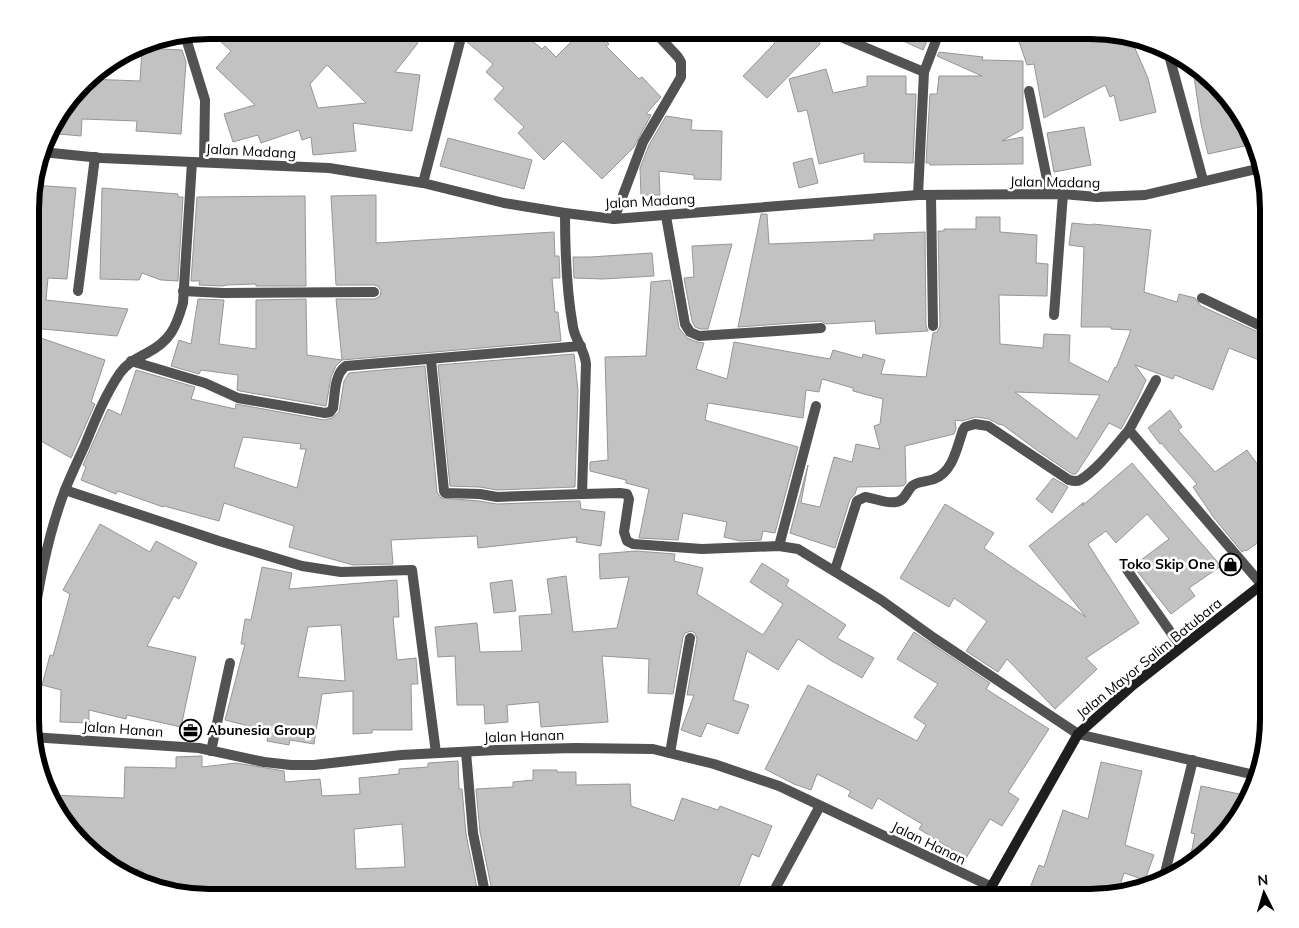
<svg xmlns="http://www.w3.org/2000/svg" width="1299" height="928" font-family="Mulish,sans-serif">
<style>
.building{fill:#c2c2c2;stroke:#969696;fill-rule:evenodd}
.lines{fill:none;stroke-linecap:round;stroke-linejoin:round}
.street{stroke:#525252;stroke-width:10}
.secondary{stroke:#1f1f1f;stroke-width:10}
.labels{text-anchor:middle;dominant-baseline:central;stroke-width:5;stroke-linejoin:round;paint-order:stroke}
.street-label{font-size:14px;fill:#000;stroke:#fff}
.poi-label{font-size:14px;font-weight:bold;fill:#000;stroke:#fff;text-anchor:end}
.rim{fill:none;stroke:#000;stroke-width:6}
</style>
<rect width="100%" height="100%" fill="#fff"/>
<!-- building -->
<g class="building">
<path d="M208,30H421L413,40L418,43L395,72L420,75L412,131L353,123L356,151L313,155L311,137L302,140L299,130L261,143L258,135L233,142L224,114L255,105L216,68L231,51ZM327,65L366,103L318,108L310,84Z"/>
<path d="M474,30H519L542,49L545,46L556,57L583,30H596L609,44L606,46L639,79L642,77L661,97L646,114L651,115L634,147L602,179L563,141L544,160L518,133L524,127L494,99L504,88L486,72L493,64L467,42L468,37Z"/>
<path d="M761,30H816L820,44L767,98L743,76L775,43Z"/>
<path d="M879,30H932L923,50Z"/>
<path d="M1015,30H1102L1130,37L1148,78L1156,112L1120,121L1114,95L1110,97L1105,85L1044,118L1034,64L1027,65Z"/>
<path d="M142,48L182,50L186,62L181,134L136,131L137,121L82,119L81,136L59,134L60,114L87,79L140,81Z"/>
<path d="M939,52L983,57L982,60L1023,61V129L1002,141L1023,137V164L930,165V163H926L930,94H937L939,76H982L937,56Z"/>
<path d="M1192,63L1199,67L1250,129L1254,144L1208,154L1201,124Z"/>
<path d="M826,69L833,93L867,86V76H906V94H916L913,163L864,162V153L819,164L807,110L798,112L789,79Z"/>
<path d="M666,116L692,120L691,130L722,131L721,180L694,179V175L659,171L660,195H641L640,168L649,145Z"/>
<path d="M1084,127L1091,165L1054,172L1047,133Z"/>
<path d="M448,138L532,160L524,189L440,166Z"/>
<path d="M812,158L818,183L799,188L793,163Z"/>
<path d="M32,185L76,188L67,279L48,278L46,300L128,309L117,336L32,328Z"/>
<path d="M102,188L178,194V197H183L178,281L161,280L142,273L139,280L100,279Z"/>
<path d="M376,195V243L554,232L555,256H559L560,278H552L555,312H558L561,341L342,360L336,299H375L380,296L381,291L378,286L374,285H336L331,196Z"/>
<path d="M305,196L306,286H256V284L226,285L223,286L199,285L200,281H191L197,197Z"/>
<path d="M761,214H767L769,244L874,240V234L925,232L926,326L928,331L876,334L875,321L826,324L821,321L738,327Z"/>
<path d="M976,217H1000V232L1037,235L1036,263L1048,264L1047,296L999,295L1000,344L1043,348L1044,334L1070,335L1069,362L1108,382L1115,367L1116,368L1131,330L1111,329V327H1081L1084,247L1069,245L1072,223L1092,225L1093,224L1151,230L1144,292L1177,302L1179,294L1195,298L1201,306L1269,337V364L1229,348L1213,390L1175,375L1173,379L1135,365L1146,380L1138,398L1121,429L1109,423L1076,474H1072L1038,451L1003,425L998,424L989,419L976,417L962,421L955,420L956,429L954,434L905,446L906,483L903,486L857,487L855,494L850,499L835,548L790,533L808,465L801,503L820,507L834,457L852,462L856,444L880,449L874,426L880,424L883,399L853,391V388L822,379L819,392L806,390L803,418L708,403L705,420L798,447L775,533L763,531L761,540L740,541L724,537L727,522L683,513L678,540L639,538L649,489L626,483V480L590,471V462L608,460L605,357L646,356L651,282L670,280L679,328L687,338L697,342L704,343L696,369L727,379L734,342L830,359L833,350L862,358L863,354L885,360L881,374L926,377L933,333L937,332L940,326L938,231H944V229H976ZM1015,392L1100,395L1077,439Z"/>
<path d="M732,244L708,329H700L695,327L692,321L684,278L694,277L692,246Z"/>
<path d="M652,253L654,276L603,279L574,278L573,257H590Z"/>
<path d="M198,299L224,300L219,344L256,349V300L306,299L307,355L342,360L336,366L331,377L326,406L240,391L237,390L238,375L201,370L199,374L171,366L179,340L191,344Z"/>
<path d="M32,335L105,360L91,402L95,404L71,458L32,436Z"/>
<path d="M574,354L578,390L575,487L497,490L480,487L450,486L438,365Z"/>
<path d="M425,366L437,492L441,498L479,501L497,504L580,501L581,509L605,512L601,546L576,542L577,537L478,548L477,536L391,540L393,564L353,565L289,547L294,526L224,503L219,521L164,506L163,507L118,491L116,494L81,480L86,467L83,465L108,409L121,415L136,370L195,387L191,399L235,409L236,404L324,420L332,418L339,412L344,381L349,373ZM243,437L301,444L300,449H306L297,488L234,467Z"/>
<path d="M1170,410L1182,427L1178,430L1215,472L1247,450L1269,480V512L1259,519L1269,535L1246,551L1245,550L1242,552L1214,518L1193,487L1197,484L1161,443L1160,444L1148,428Z"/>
<path d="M1132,463L1221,566L1189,588L1195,596L1171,614L1133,566L1169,539L1147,514L1116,543L1106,531L1088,544L1139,623L1086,658L1097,669L1055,709L1007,659L998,672L966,651L987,621L954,598L949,607L900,578L945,504L994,533L984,548L1086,617L1029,546L1084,502L1082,506Z"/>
<path d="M1053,478L1068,487L1052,513L1036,499Z"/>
<path d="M100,524L150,552L156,541L197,563L179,599L174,596L147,646L196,657L181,727L127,715L126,719L89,710V723L60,722L61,690L42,685L50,655L53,656L70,594L63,590Z"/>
<path d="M636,551L675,554L674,561L703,568L697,594L763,635L783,604L750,582L762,563L789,580L786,586L846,625L837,638L874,658L862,678L830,660L798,639L778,670L747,651L733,700L749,705L738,734L707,723L701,737L681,730L694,695H687L697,639L695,633L691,631L685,633L683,637L673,694L648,693L649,659L602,656L608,722L541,727L539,702L507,705L508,722L485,724L484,705H457L455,656L438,657L435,627L477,623L480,652L522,651L519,616L552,614L547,579L566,576L573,632L617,628L629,577L600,579L599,554Z"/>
<path d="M262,567L292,573L289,589L397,580L399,617H393L397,660L416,658L418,684H411L412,730H372V733L353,734V691L322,694L314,744L290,740L289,745L267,741L269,731L225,720L245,644H241L245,619L251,620ZM341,625L345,681L298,677L308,627Z"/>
<path d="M512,580L516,611L494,613L490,583Z"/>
<path d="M914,632L990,683L986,689L1049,729L1008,792L1019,799L1002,826L990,819L966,858L919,829L922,824L878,798L872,809L848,796L851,791L817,774L811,790L794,784L765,769L808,685L917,741L926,725L914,717L938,684L897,659Z"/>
<path d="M202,756V767L236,763L284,771L285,782L320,779L322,796L360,794L359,778L399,774V769L428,767V763L458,761L459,789H462L466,834L479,898H277V896L197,898L142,885V870L112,868L100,861L54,808L49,795L124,798L125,767L176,768V757ZM402,824L405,867L356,869L354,829Z"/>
<path d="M1101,762L1142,771L1125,845L1154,855L1145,880L1124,873L1118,892L1090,898H1026L1039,865L1044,867L1063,810L1088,819Z"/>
<path d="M533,770H557V772H576V785L630,784L631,806L674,821L682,798L718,810L720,806L772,826L759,857L752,854L734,898H532V895L493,896L480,832L476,789L513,787V782L533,780Z"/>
<path d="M1201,786L1249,796L1232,828L1189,864L1195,834L1191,833Z"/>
</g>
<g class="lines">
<!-- street -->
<g class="street">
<path d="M824,30L924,72"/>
<path d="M185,35L205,100L204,162"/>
<path d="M1167,48L1203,180"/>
<path d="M1029,91L1050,194"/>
<path d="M42,152L101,158L329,168L423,183L504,203L565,213L614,219L918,195L1063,194L1097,197L1145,195L1261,168"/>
<path d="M423,183L463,30"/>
<path d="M918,195L924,72L940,30"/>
<path d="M931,196L933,326"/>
<path d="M666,216L685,324L690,332L699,336L821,328"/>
<path d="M614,219L643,142L681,77V62L678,57L653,30"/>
<path d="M78,291L95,157"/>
<path d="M183,291L223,293L374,292"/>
<path d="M1202,298L1269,330"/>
<path d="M1054,315L1063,194"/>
<path d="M431,360L444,491L445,493L480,494L497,497L582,494L586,364C585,350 575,340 573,327C566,288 565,252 565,213"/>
<path d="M131,361L205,383L238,398L325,413L330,412L333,408C335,395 334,374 346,366L581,346"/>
<path d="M1156,380L1129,430L1262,585"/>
<path d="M65,490L219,541L302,566L341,572L412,570L436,753"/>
<path d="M582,494L620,493L627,494L629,499L624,532L627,541L633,544L702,549L779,546L798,549L881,600L934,638L1078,734L1259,776"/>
<path d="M779,546L816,406"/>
<path d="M1125,567L1181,647"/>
<path d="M835,570L857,501L865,497C875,498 885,504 896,502C905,501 906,492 912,486C917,481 927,482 934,479C953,472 957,447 963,430L965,427L975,424L988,426L1069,480C1073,481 1076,482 1080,480C1098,469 1115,446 1129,430"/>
<path d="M31,638C38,588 47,537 65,490C71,475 78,460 85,445C95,420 105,395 120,373C127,363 136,359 147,353C170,341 176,328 183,303L192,162"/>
<path d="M31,737L199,748L264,762L291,765H314L401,755L497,750L575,748L653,749L714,764L779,786L992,887"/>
<path d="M211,751L230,663"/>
<path d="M466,752L473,833L486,898"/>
<path d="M670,753L690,638"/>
<path d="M1163,881L1193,760"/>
<path d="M770,898L820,806"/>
</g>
<!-- secondary -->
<path class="secondary" d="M985,898L1078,734L1133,685L1269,579"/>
</g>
<!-- icons -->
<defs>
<symbol id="shop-ring" viewBox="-11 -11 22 22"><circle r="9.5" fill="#fff" stroke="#000" stroke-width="1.5"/><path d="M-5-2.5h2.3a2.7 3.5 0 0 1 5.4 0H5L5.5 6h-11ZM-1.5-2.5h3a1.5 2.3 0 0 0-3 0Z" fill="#000"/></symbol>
<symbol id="office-ring" viewBox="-11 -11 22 22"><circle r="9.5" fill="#fff" stroke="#000" stroke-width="1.5"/><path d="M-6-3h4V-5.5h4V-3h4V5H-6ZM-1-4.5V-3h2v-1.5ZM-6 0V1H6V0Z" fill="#000"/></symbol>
</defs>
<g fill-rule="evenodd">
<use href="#shop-ring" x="1218" y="552" width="25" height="25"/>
<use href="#office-ring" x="178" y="718" width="25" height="25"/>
</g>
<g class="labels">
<!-- street labels -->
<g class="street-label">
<text transform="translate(251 151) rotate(3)">Jalan Madang</text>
<text transform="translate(1055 182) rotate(1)">Jalan Madang</text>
<text transform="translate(650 201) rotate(-3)">Jalan Madang</text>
<text transform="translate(1149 658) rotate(-39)">Jalan Mayor Salim Batubara</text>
<text transform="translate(123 729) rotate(4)">Jalan Hanan</text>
<text transform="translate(524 736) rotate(-2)">Jalan Hanan</text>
<text transform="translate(929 843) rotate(26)">Jalan Hanan</text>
</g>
<!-- poi labels -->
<g class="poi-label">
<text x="1215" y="564">Toko Skip One</text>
<text x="207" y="730" text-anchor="start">Abunesia Group</text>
</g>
</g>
<!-- crop -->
<path d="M0 0H1299V928H0ZM209 39H1090A170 170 0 0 1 1260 209V719A170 170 0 0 1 1090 889H209A170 170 0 0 1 39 719V209A170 170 0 0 1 209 39Z" fill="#fff" fill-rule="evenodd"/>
<path class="rim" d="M209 39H1090A170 170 0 0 1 1260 209V719A170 170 0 0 1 1090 889H209A170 170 0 0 1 39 719V209A170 170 0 0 1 209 39Z"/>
<!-- north arrow -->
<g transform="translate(1264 893) rotate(355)" stroke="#ffffff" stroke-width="4" paint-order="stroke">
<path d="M0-4L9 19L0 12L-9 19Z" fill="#000000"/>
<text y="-8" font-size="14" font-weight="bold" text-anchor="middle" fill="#000000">N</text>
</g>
</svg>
